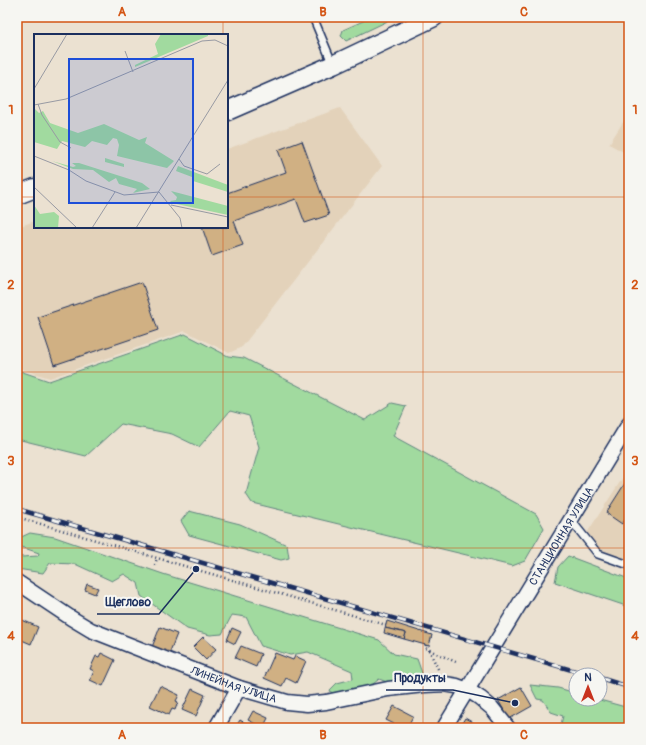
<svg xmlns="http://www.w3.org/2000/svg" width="646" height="745" font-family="Pangolin,sans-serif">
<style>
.built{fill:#e3d2ba}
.green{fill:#a1da9f;stroke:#5e847e}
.building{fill:#d0b083;stroke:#1b2f5e}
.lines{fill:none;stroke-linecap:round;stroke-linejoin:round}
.service-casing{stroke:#1b2f5e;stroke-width:10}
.minor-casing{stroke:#1b2f5e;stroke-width:17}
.tertiary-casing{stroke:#1b2f5e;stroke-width:21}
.path{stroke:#1b2f5e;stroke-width:2.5;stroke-dasharray:1 3;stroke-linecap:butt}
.service{stroke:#f6f6f2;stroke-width:7}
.minor{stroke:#f6f6f2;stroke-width:14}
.tertiary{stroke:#f6f6f2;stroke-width:18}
.rail-casing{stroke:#1b2f5e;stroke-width:4.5}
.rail{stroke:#f6f6f2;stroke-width:3;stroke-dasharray:9;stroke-linecap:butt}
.grid{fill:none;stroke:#d45514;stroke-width:1;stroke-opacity:0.55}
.labels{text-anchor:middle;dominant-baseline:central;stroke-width:4;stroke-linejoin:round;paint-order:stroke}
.street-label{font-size:11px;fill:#1b2f5e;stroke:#f6f6f2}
.inset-road{fill:none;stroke:#989aa3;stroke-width:1}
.view{fill:#1d4ed8;fill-opacity:0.15;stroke:#1d4ed8;stroke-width:2}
.inset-edge{fill:none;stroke:#1b2f5e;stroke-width:2}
.leader{fill:none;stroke:#1b2f5e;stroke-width:1.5}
.callout-dot{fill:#1b2f5e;stroke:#f6f6f2;stroke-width:1.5}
.callout-label{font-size:12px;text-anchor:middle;font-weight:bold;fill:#1b2f5e;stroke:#f6f6f2;stroke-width:4;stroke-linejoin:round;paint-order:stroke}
.neatline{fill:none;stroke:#d45514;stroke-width:1.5}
.grid-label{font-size:13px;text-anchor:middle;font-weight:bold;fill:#d45514}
</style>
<rect width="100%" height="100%" fill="#ebe1d1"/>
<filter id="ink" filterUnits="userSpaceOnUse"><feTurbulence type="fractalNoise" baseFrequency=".025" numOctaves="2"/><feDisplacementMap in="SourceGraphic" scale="8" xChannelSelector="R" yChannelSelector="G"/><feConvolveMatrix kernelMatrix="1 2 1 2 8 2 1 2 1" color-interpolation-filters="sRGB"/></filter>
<g filter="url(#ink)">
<!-- built -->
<g class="built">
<path d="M340,108L382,166L242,347L229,353L185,331L50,378L17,368V227L35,221V227H227V149Z"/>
<path d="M629,113V155L609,144Z"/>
<path d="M629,468V560L600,549L587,533Z"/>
</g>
<!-- green -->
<g class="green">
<path d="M372,17H396L346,41L341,36L343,30Z"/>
<path d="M185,334L228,356L244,358L365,420L392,403L406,406L393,436L536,514L544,528L525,561L512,566L252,503L246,494L259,447L249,416L230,411L199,447L172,434L121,424L86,456L17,439V370L49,381Z"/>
<path d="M189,511L240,524L287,545L289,558L281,560L189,535L181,521Z"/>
<path d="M30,533L55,537L163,574L379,640L394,654L417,659L422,673L414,683L392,684L379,679L365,691L332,694L330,690L337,683L353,679L352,671L308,652L290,655L261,646L246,617L232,615L222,634L210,635L187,629L141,596L138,583L124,574L112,581L75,564L50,563L43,573L17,569V555L22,557L38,556L39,553L18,546L17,539Z"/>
<path d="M568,556L629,579V607L555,582L558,567Z"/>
<path d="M530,685L558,688L576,693V699H596L629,708V728H560L563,716L551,712L543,700L537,699Z"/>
</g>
<!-- building -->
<g class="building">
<path d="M302,141L329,215L305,223L296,199L234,221L243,245L212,256L202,227H227V193L286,172L278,150Z"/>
<path d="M142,282L158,330L54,365L38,317Z"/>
<path d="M629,477V514L622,524L606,513Z"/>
<path d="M87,584L98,588L95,594L85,590Z"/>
<path d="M20,619L38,627L31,644L17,638V626Z"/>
<path d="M387,621L432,635L429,646L404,639L406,633L385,628Z"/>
<path d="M160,627L177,634L169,654L152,647Z"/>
<path d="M232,628L241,632L235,644L227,640Z"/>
<path d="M385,628L406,633L404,639L384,633Z"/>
<path d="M203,637L216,649L206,660L193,647Z"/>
<path d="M241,646L261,654L256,667L235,658Z"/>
<path d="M101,653L115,660L103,686L90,680L94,671L90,669L96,656L99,657Z"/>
<path d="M275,653L293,660L295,656L306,661L296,683L286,678L282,686L264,678Z"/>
<path d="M160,686L179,695L176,701L178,702L175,710L172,709L169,715L150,706Z"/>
<path d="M521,687L532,706L509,719L498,700Z"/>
<path d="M192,689L205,695L196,716L182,710Z"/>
<path d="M394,706L413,716L407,728H402L386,720Z"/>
<path d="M253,711L268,718L263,728L248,720Z"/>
<path d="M465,718L477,725L476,728H459Z"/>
<path d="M240,720L253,728H235Z"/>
</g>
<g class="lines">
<defs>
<g id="service">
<path d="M313,17L333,65"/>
<path d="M570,519L598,554L629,565"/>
</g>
<g id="minor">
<path id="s1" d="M17,582L71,618L91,630L239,688L287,702L307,704L326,702L388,689L424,685L445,684L457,686L468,690L480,698L492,708L508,728"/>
<path d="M216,728L239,688"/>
<path id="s2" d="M444,728L629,424"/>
</g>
<g id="tertiary">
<path d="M227,111L333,65L434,17"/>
<path d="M17,195L35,188"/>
</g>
</defs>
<!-- service casing -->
<use href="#service" class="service-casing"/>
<!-- minor casing -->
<use href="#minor" class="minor-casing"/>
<!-- tertiary casing -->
<use href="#tertiary" class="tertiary-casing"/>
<!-- path -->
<g class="path">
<path d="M17,517L386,625"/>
<path d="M155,565L157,558"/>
<path d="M426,645L425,648L456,662"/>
<path d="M429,650L439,671"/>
</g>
<!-- service -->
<use href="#service" class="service"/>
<!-- minor -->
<use href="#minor" class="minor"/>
<!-- tertiary -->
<use href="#tertiary" class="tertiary"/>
<defs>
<g id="rail">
<path d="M17,509L589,675"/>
<path d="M600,678L629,687"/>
</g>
</defs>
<!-- rail casing -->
<use href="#rail" class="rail-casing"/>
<!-- rail -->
<use href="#rail" class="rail"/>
</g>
</g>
<!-- grid -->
<path class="grid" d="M223,17V35M423,17V728M17,197H35M227,197H629M223,227V728M17,372H629M17,548H629"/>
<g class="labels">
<!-- street labels -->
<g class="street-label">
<text stroke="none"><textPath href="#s2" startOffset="225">СТАНЦИОННАЯ УЛИЦА</textPath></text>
<text stroke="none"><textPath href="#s1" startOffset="241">ЛИНЕЙНАЯ УЛИЦА</textPath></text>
</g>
</g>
<!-- overview -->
<g transform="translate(34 34)">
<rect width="194" height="194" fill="#ebe1d1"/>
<path d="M127,0H174V2L101,33V31L124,20L121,10ZM0,74L5,79L9,77L16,89L44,99L70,90L105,106L113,103L111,109L140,127L133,134L83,122L85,111L83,105L79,104L73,111L58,107L51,113L28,107L23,115L0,108ZM71,124L90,130V133L71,128ZM18,127L39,133L42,132L38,129H45L108,149L116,155L99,159L103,155L85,150L82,144L75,148L59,136L39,135ZM144,132L194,151V158L159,147L158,143L142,137ZM137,157L194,172V181L138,169L136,167L142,166L143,163ZM0,171L6,180L20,178L25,182L24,194H0Z" fill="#a1da9f"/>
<path class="inset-road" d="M91,17L99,38M0,55L33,0M4,70L8,81L26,108L37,114M0,71L32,65L168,7L181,6L194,12M0,122L35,136L52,147L90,161L125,158L146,184L148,194M145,125L150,132L173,140L186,130M0,153L43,194M137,171L194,183M58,194L81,158M102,194L194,46"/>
<path class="view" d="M35,25H159V169H35Z"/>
<rect width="194" height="194" class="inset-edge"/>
</g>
<!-- callouts -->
<path class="leader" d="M196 569L159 614H97M515 703L453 690H386"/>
<g class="callout-dot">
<circle cx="196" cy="569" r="4"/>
<circle cx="515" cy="703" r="4"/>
</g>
<g class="callout-label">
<text x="128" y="606">Щеглово</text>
<text x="420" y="682">Продукты</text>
</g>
<!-- margin -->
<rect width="646" height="745" fill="none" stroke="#f6f6f2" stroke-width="44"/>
<!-- north arrow -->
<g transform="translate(588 687)"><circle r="19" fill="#f6f6f2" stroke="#9ea6b7"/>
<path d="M0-3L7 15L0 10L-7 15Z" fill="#c8321e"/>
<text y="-6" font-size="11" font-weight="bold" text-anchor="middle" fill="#1b2f5e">N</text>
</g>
<rect x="22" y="22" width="602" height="701" class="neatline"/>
<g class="grid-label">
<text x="122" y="16">A</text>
<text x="323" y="16">B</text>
<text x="524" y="16">C</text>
<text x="11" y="114">1</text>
<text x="635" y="114">1</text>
<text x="11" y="289">2</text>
<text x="635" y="289">2</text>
<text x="11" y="465">3</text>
<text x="635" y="465">3</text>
<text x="11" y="640">4</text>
<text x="635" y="640">4</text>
<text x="122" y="739">A</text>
<text x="323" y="739">B</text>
<text x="524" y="739">C</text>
</g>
</svg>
